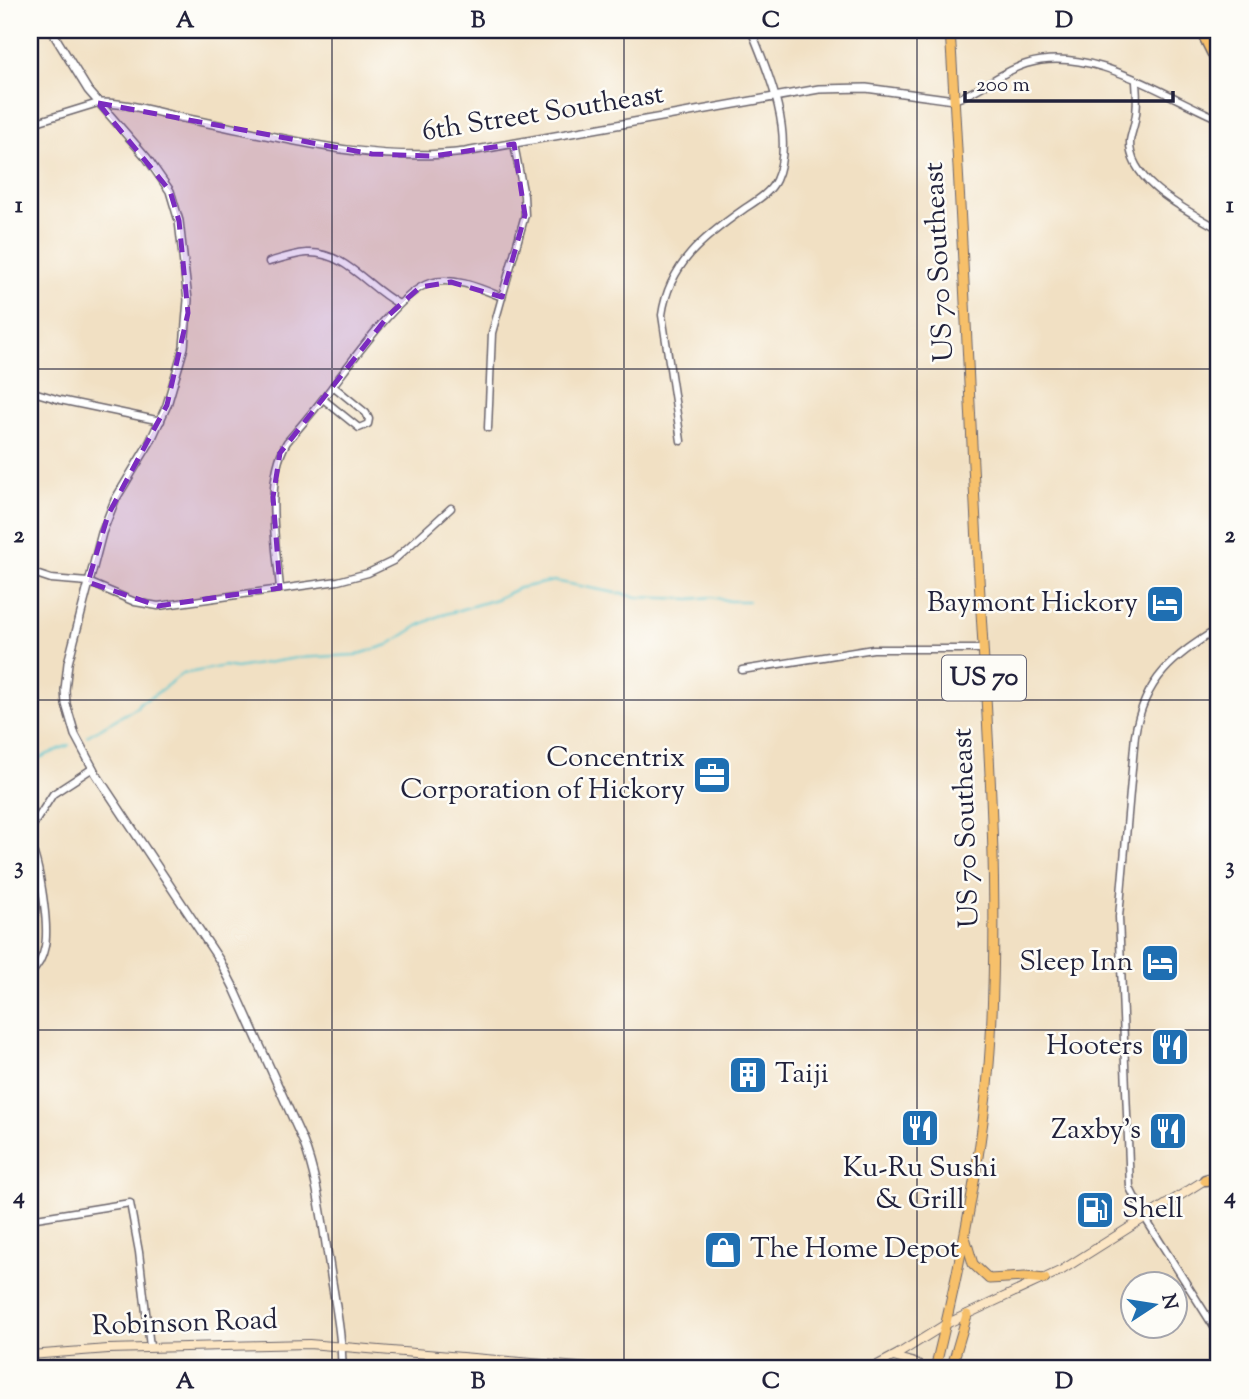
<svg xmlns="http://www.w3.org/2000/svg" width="1249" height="1399" font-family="'Sorts Mill Goudy',serif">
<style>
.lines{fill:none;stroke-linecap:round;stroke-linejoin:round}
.stream{stroke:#58c5d0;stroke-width:2}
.minor-casing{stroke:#6a646b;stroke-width:9}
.tertiary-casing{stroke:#6a646b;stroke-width:10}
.secondary-casing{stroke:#6a646b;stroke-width:10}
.primary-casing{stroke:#6a646b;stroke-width:11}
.motorway-casing{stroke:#6a646b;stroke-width:13}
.minor{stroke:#fff;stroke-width:6}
.tertiary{stroke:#fff;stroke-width:7}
.secondary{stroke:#fce6c4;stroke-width:8}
.primary{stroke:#f7c06b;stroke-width:9}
.motorway{stroke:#f7c06b;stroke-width:10}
.marked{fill:#7b2cbf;fill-opacity:0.2;stroke:#7b2cbf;stroke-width:5;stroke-dasharray:14 9;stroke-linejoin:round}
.grid{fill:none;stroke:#22223b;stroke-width:2;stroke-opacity:0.55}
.labels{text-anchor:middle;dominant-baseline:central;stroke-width:5;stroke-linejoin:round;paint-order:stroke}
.shield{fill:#fdfcf7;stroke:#646373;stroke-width:2}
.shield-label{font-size:26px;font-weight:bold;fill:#22223b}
.street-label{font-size:28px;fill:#22223b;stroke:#fdfcf7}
.poi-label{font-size:28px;fill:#22223b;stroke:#fdfcf7;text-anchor:end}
.neatline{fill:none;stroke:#22223b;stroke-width:2.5}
.grid-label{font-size:23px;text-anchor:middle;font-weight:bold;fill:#22223b}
</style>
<rect width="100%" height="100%" fill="#fdfcf7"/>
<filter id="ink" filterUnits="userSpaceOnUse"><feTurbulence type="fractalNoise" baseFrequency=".0143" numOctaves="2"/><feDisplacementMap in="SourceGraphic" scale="14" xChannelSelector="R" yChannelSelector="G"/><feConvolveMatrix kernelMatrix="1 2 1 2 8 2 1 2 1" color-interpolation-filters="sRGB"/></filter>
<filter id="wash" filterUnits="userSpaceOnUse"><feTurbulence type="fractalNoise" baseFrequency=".00686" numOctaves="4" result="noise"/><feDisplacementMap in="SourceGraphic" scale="28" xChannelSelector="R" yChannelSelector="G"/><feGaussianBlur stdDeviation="1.57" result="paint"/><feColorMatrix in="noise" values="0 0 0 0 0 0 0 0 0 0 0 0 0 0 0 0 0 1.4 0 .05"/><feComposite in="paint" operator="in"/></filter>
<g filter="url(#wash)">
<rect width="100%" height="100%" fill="#f1e0c3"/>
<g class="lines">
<!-- stream -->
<g class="stream">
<path d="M87,736L137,707L139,703L153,696L182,674L225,666L236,668L296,658L356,655L388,645L418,626L439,616L496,599L519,588L554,581L637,597L690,599L712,597L730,601H748"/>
<path d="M30,762L69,745"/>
</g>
</g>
</g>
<g filter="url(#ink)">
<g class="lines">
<defs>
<g id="minor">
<path d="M1136,82C1137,94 1138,107 1135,120C1134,127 1131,134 1130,141C1128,183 1189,211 1219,229"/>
<path d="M954,100C981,91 1000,72 1026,64C1089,44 1163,95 1219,119"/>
<path d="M30,124L98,103"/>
<path d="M269,262C282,258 294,254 307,253C345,251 368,288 399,304"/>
<path d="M30,391L60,400L161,421"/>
<path d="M323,399L359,428L368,424L369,419L366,413L333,386"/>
<path d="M488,428L492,333L525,215L524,196L514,144"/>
<path d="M681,441L662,315C669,264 704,237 744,209C756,201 770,193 776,180C796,136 768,71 751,30"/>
<path d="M30,572L51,579L88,582L135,602L158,606L338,581L368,573L393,561L451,508"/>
<path d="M280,588C276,545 264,479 287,442C299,428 311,414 322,400C344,373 398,292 430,283C453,276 480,288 502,297"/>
<path d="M1219,628C1174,656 1144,679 1135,735L1119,917L1130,1188L1145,1218L1219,1335"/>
<path d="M742,670L873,649H983"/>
<path d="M30,830L53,794L93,768"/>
<path d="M30,844C40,863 49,925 45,946C43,957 38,967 30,974"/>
<path d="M30,1219L130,1203L139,1252L150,1347"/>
</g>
<g id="tertiary">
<path d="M51,30L88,90L147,158L170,191L179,221L188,300L184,347L167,405L150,442L115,500L102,533L68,663L65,690L66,704L75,735L96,774L220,961L234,988L303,1141C318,1179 322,1222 329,1262C334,1298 342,1333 342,1369"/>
<path d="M98,103C126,102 156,112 183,118C278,136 368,164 465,152L819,89L866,88L954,100"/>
</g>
<g id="secondary">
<path d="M30,1355L108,1349L309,1344L602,1369"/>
<path d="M893,1357L912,1362L926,1369"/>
<path d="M870,1369L898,1354L946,1324L1062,1270L1219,1171"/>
</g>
<g id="primary">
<path d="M965,1237L973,1264L989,1279L1025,1277L1045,1279"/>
<path d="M935,1369C961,1263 985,1145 991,1036C1000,872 986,707 977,543C968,372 961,201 950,30"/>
<path d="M947,1369L952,1366L967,1315"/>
</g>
<g id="motorway">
<path d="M1201,30L1219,66"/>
<path d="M1205,1180L1219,1179"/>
</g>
</defs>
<!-- minor casing -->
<use href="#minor" class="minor-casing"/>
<!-- tertiary casing -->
<use href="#tertiary" class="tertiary-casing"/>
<!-- secondary casing -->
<use href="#secondary" class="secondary-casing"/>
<!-- primary casing -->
<use href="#primary" class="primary-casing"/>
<!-- motorway casing -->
<use href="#motorway" class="motorway-casing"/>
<!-- minor -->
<use href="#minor" class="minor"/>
<!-- tertiary -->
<use href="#tertiary" class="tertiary"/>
<!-- secondary -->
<use href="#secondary" class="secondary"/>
<!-- primary -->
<use href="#primary" class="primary"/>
<!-- motorway -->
<use href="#motorway" class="motorway"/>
</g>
</g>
<!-- marked area -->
<path class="marked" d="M98,103L372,154L433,156L514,144L525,215L502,297L451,282L420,287L389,315L280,453L273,497L280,588L158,606L88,582L108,515L167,405L188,313L179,221L170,191Z"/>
<!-- grid -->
<path class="grid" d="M332,30V1369M624,30V1369M917,30V1369M30,369H1219M30,700H1219M30,1030H1219"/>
<!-- icons -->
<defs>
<symbol id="hotel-square" viewBox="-11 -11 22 22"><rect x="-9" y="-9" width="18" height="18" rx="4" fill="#1f6fb2" stroke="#fdfcf7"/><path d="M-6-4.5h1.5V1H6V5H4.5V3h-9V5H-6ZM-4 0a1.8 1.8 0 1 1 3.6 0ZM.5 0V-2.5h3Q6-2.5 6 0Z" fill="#fff"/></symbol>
<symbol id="office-square" viewBox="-11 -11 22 22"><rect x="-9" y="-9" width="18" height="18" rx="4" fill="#1f6fb2" stroke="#fdfcf7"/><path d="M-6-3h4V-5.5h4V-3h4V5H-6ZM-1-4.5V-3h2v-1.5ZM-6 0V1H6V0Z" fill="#fff"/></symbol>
<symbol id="restaurant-square" viewBox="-11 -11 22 22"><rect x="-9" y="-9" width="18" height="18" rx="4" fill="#1f6fb2" stroke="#fdfcf7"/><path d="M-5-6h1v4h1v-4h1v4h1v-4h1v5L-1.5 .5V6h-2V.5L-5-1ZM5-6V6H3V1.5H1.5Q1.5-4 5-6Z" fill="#fff"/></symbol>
<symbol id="building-square" viewBox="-11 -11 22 22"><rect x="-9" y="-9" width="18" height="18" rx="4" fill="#1f6fb2" stroke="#fdfcf7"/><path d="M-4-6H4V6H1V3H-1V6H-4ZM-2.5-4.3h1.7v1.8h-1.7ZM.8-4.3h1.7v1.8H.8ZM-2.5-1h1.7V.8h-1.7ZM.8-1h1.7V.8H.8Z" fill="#fff"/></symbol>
<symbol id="fuel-square" viewBox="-11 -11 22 22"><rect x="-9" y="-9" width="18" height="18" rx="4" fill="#1f6fb2" stroke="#fdfcf7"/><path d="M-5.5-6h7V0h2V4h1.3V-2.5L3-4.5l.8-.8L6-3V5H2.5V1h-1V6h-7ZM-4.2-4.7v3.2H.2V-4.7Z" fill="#fff"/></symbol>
<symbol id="shop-square" viewBox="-11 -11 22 22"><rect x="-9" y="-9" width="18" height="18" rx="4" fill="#1f6fb2" stroke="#fdfcf7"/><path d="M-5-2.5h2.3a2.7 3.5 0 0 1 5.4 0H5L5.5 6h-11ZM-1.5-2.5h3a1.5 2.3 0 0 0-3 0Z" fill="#fff"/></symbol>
</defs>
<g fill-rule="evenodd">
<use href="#hotel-square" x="1143" y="582" width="44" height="44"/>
<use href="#office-square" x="690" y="753" width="44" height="44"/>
<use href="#hotel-square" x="1138" y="941" width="44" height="44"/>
<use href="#restaurant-square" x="1148" y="1025" width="44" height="44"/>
<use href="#building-square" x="726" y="1053" width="44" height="44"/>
<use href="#restaurant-square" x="898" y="1106" width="44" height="44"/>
<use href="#restaurant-square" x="1146" y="1109" width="44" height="44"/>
<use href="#fuel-square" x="1073" y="1188" width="44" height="44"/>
<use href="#shop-square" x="701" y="1228" width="44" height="44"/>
</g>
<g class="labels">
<!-- shield labels -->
<rect class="shield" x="942" y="655.5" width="84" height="45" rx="5"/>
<g class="shield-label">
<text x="984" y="678">US 70</text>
</g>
<!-- street labels -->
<g class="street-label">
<text transform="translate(543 114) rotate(-9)">6th Street Southeast</text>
<text transform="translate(940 262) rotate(-93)">US 70 Southeast</text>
<text transform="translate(967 828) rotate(-92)">US 70 Southeast</text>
<text transform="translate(185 1324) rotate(-2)">Robinson Road</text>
</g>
<!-- poi labels -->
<g class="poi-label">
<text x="1138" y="604">Baymont Hickory</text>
<text x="685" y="759">Concentrix<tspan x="685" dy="32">Corporation of Hickory</tspan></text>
<text x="1133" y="963">Sleep Inn</text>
<text x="1143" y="1047">Hooters</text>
<text x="775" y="1075" text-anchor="start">Taiji</text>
<text x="1141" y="1131">Zaxby's</text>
<text x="920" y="1169" text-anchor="middle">Ku-Ru Sushi<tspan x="920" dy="32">&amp; Grill</tspan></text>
<text x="1122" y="1210" text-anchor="start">Shell</text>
<text x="750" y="1250" text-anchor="start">The Home Depot</text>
</g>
</g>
<!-- margin -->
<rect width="1249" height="1399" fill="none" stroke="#fdfcf7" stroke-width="77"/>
<!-- north arrow -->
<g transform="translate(1154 1305) rotate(78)"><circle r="33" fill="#fdfcf7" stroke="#a5a5ac" stroke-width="2"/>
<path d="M0-5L12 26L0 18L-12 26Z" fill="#1f6fb2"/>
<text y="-10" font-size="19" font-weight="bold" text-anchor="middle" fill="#22223b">N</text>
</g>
<!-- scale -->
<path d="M965 91v10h208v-10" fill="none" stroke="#22223b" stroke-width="3.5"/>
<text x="976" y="91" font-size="21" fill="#22223b" stroke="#fdfcf7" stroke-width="5" paint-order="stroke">200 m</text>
<rect x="38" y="38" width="1172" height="1322" class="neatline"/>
<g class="grid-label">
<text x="185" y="27">A</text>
<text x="478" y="27">B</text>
<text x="771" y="27">C</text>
<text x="1064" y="27">D</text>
<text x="19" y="212">1</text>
<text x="1230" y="212">1</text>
<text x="19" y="542">2</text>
<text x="1230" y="542">2</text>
<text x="19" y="873">3</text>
<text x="1230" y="873">3</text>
<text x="19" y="1203">4</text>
<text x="1230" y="1203">4</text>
<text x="185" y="1388">A</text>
<text x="478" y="1388">B</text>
<text x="771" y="1388">C</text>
<text x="1064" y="1388">D</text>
</g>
</svg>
